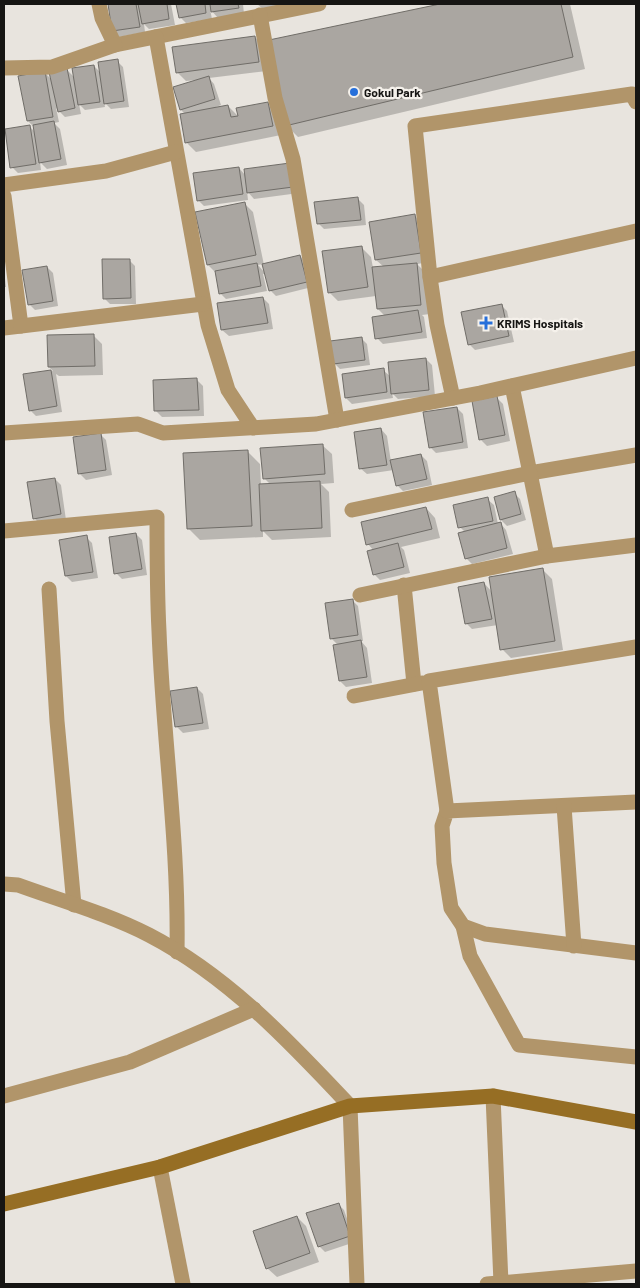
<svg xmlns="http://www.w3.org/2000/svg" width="640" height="1288" font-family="Barlow,sans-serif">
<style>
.shadow{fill:#0003;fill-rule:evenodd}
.building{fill:#aaa6a1;stroke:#706d68}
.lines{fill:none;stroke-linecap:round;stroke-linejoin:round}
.street{stroke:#b1956a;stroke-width:15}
.secondary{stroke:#966e24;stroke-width:15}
.poi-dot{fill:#266fda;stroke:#f5f1eb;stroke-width:2}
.labels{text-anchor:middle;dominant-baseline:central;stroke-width:4.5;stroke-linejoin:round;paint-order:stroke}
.poi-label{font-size:12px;font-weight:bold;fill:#161513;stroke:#f5f1eb;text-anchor:start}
</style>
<rect width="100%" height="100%" fill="#e8e4de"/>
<!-- shadow -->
<g class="shadow">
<path d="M109,4H171L175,25L149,29L144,24L145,32L119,37L113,30Z"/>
<path d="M178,4H243L244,14L218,18L210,9L212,19L186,23L180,17Z"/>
<path d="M257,4H288L263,9Z"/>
<path d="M446,4H570L585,69L298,137L286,125L271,41Z"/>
<path d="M255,37L264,46L267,71L209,78L214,84L221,105L216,107L228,106L239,117L268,103L277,112L281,135L196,152L187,143L185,114L181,110L197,80L186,81L177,72Z"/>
<path d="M117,61L123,67L129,107L111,109L104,102L105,107L85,110L79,104L81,114L65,117L56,108L59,122L54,123L60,129L67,165L47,169L40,162L41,170L18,173L12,167L29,126L35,132L34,127L28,121L44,72L52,80L67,70L75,78L94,66L101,73Z"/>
<path d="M290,164L299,193L254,199L247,191L248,200L204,206L198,200L239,168L246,176Z"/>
<path d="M358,199L364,205L366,225L324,229L318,223Z"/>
<path d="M244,203L253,212L264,265L300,256L306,262L312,287L276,296L270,290L266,274H263L267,291L226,299L220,293L216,273L208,265ZM263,264L265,273L258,265Z"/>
<path d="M414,215L424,225L430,262L417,264L426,273L430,314L422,315L424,317L427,338L383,344L377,338L385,316L378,309L376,296L338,301L329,292L362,248L371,257L373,268L384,267L376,260Z"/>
<path d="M129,260L135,266L136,304H110L104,298Z"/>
<path d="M47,267L53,273L58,306L35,310L29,304Z"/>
<path d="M4,270L6,287H4Z"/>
<path d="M263,298L269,304L273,329L229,336L222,330L219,304Z"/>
<path d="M501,305L507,311L514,342L475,350L469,344Z"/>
<path d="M93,335L102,344L103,375L59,376L56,374L62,412L36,416L30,410L25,375L53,371L49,367Z"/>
<path d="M361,338L367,344L370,365L340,369L334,363Z"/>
<path d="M426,359L432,365L435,396L398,399L392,393L393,398L352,404L346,398L383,370L391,377Z"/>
<path d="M197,380L203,386L204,416L162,417L156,411Z"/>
<path d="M497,398L503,404L510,441L487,446L481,440L473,402Z"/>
<path d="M457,408L463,414L468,448L436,453L430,447Z"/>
<path d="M381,429L387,436L391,462L421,455L427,461L432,485L403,491L397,485L394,470L367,474L360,468Z"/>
<path d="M100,434L106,440L112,475L86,480L80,474Z"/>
<path d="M322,445L332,454L334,483L321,484L329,492L331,537L272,540L263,531V537L200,540L188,528L248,452L260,464L261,485H271L264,478Z"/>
<path d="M55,479L61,485L66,520L40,524L34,518Z"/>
<path d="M514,493L520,499L526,520L507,526L501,520Z"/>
<path d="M487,499L494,505L498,524L500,523L506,530L513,554L472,564L466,558L465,532L460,527Z"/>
<path d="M426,508L435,518L440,538L401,547L404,550L410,573L380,580L374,574V551L368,544Z"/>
<path d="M136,534L142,540L147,575L122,579L116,573Z"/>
<path d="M86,537L92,543L98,578L72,582L66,576Z"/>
<path d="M543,570L552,579L563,650L511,658L502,649L498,625L472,629L466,623L484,583L492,592Z"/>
<path d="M352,600L358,606L363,641H361L367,648L372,683L346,687L340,681L338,645L332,639L326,604Z"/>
<path d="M197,688L203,694L209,729L183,733L177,727L171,692Z"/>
<path d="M338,1204L344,1210L355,1242L325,1252L319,1246Z"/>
<path d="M297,1217L306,1226L319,1262L277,1277L267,1268Z"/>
</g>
<!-- building -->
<g class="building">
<path d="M108,4H136L140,27L112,31Z"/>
<path d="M138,4H167L169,19L142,24Z"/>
<path d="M176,4H205L206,13L179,18Z"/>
<path d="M210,4H238L239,8L211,12Z"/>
<path d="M440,4H561L573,57L285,126L269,40Z"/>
<path d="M255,36L259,62L176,73L172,47Z"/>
<path d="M118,59L124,101L104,104L98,62Z"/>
<path d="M94,65L100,102L78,105L72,68Z"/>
<path d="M67,68L75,108L58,112L49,72Z"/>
<path d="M45,71L53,117L27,121L18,76Z"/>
<path d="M209,76L215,99L180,110L173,87Z"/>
<path d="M268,102L273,126L185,143L180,114L228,105L231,117L238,116L236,108Z"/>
<path d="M54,121L61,159L39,163L33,125Z"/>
<path d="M30,125L36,164L10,168L5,129Z"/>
<path d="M290,163L293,187L247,193L244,169Z"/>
<path d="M239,167L243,194L197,201L193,173Z"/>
<path d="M358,197L361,220L317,224L314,202Z"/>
<path d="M245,202L256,255L207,265L195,212Z"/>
<path d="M415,214L421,253L375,260L369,222Z"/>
<path d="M362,246L368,287L328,293L322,251Z"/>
<path d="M300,255L307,282L269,291L262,264Z"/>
<path d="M102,259H130L131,298L103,299Z"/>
<path d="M257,263L261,286L219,294L215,271Z"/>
<path d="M417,263L421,305L377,309L372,267Z"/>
<path d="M47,266L53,301L28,305L22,270Z"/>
<path d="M263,297L268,323L221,330L217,303Z"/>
<path d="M502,304L509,336L468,345L461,312Z"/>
<path d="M418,310L422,332L375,339L372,317Z"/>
<path d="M94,334L95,366L48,367L47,335Z"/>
<path d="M362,337L365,360L333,364L330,341Z"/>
<path d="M426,358L429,390L391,394L388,362Z"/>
<path d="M384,368L387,392L345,398L342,374Z"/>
<path d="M51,370L57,406L29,411L23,374Z"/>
<path d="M197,378L199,410L154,411L153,380Z"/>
<path d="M497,396L505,435L479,440L472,401Z"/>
<path d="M457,407L463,442L429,448L423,412Z"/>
<path d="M381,428L387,465L359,469L354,432Z"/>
<path d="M101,433L106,470L78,474L73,437Z"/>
<path d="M323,444L325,474L263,479L260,448Z"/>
<path d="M248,450L252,526L187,529L183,453Z"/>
<path d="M421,454L427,479L396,486L390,460Z"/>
<path d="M55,478L61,514L33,519L27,482Z"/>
<path d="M320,481L322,528L261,531L259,484Z"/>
<path d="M515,491L521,514L500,520L494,497Z"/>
<path d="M488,497L493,521L458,528L453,505Z"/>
<path d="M426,507L432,529L366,545L361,522Z"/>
<path d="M501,522L507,548L465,559L458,533Z"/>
<path d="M136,533L142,569L114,574L109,537Z"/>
<path d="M87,535L93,572L65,576L59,540Z"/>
<path d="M398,543L404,567L373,575L367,551Z"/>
<path d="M543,568L555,641L500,650L489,577Z"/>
<path d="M484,582L492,619L465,624L458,587Z"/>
<path d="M353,599L358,635L330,639L325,603Z"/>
<path d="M361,640L367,677L339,681L333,645Z"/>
<path d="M197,687L203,723L175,727L170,691Z"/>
<path d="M339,1203L350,1236L318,1247L306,1213Z"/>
<path d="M297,1216L310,1253L266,1269L253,1231Z"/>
</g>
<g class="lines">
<!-- street -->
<g class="street">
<path d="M99,4L102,18L115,45L319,4"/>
<path d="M260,15L275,98L293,159L337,420"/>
<path d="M156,37L208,325L228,390L253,428"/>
<path d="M4,68L52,67L115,45"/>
<path d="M4,185L106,171L176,152"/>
<path d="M4,196L21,326L4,328"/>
<path d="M430,277L415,126L632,94L636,102"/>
<path d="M21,326L203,304"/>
<path d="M512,386L530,473L636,455"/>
<path d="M453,398L437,325L430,277L636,231"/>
<path d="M4,433L138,424L163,433L316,424L480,393L636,358"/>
<path d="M352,510L530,473L547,556"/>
<path d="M4,531L157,517C157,555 157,593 159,631C163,738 179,844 177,952"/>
<path d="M404,585L414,684"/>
<path d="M49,589L57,721L74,905"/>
<path d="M360,595L547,556L636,545"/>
<path d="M354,696L422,683"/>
<path d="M636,802L447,811L442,826L444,863L451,908L463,926L485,934L636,953"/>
<path d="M564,806L574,946"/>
<path d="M447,811L429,681L636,647"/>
<path d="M4,884L18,885C62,901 108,914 149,935C228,976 290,1042 350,1106L357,1284"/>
<path d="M463,926L470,956L519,1045L636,1057"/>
<path d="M4,1096L130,1062L254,1009"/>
<path d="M493,1096L501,1283"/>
<path d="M160,1167L183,1284"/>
<path d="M487,1284L636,1271"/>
</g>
<!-- secondary -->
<path class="secondary" d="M4,1204L160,1167L350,1106L493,1096L636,1122"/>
</g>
<!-- markers -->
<g class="poi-dot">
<circle cx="354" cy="92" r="5"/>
<path d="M483.5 315.5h5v5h5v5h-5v5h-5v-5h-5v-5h5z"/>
</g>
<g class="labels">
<!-- poi labels -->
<g class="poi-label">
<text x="364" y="92">Gokul Park</text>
<text x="497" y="323">KRIMS Hospitals</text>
</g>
</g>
<!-- border -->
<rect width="640" height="1288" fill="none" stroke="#161513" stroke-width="10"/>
</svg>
